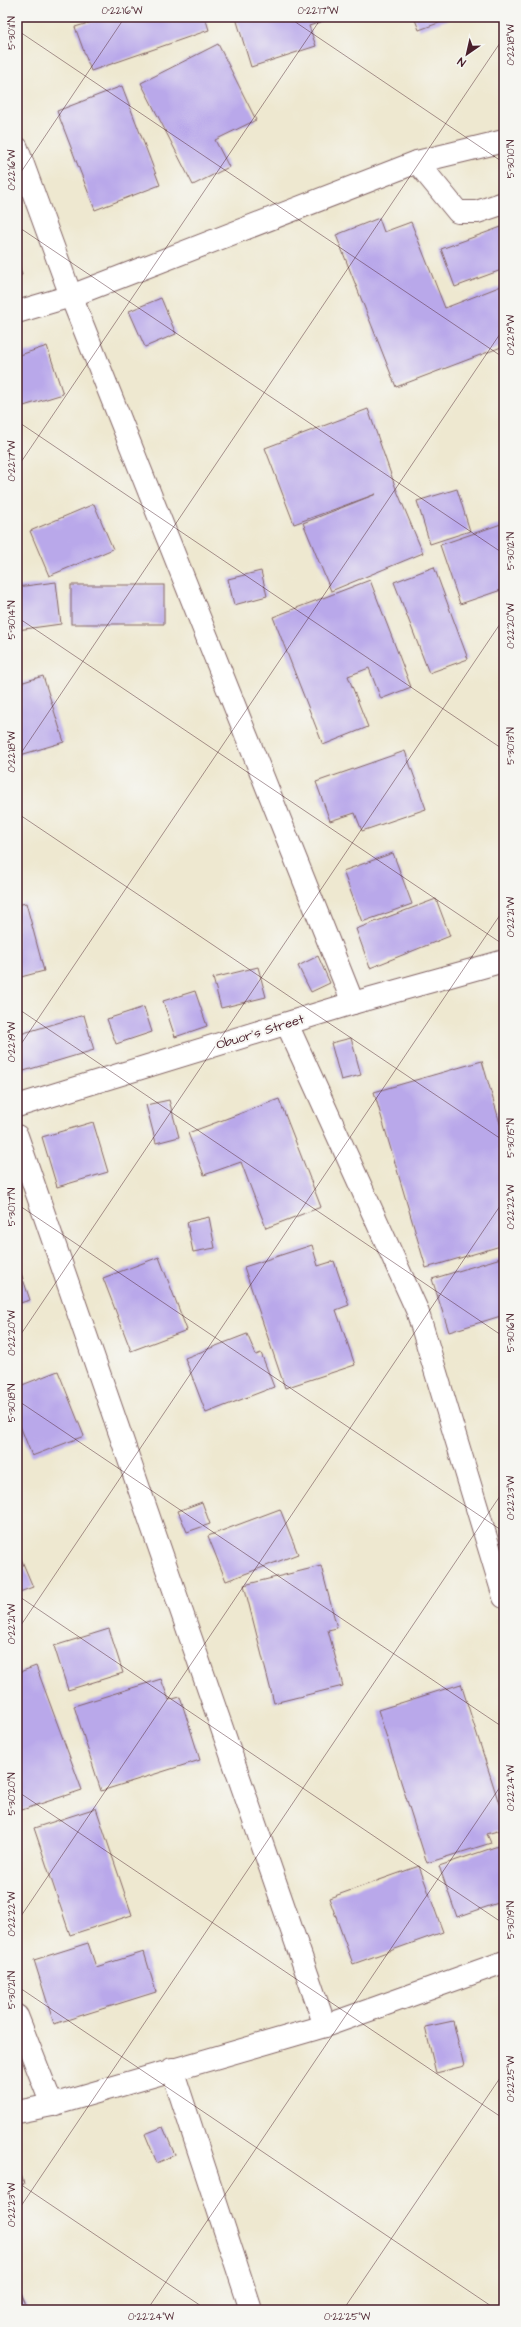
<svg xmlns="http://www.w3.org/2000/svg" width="521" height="2327" font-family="'Architects Daughter',sans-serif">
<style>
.building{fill:#b9a8ea}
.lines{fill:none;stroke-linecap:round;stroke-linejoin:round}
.minor-casing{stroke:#836565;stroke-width:24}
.minor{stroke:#fff;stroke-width:22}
.ticks{fill:none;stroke:#4a1f2b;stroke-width:1;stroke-opacity:0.45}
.labels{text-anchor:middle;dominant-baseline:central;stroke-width:4;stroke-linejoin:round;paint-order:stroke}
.street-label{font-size:13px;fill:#4a1f2b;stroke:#f6f6f2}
.neatline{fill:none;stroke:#4a1f2b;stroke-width:1.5}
.ticks-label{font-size:10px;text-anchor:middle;fill:#4a1f2b}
</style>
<rect width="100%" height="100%" fill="#f6f6f2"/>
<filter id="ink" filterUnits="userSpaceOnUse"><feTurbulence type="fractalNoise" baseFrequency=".025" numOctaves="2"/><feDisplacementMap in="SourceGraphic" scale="8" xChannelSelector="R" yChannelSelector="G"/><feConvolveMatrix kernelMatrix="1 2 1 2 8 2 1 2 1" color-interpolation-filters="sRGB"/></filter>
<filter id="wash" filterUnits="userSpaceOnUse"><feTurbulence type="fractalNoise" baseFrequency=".012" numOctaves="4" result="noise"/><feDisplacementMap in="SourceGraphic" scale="16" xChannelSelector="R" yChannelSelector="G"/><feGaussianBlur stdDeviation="0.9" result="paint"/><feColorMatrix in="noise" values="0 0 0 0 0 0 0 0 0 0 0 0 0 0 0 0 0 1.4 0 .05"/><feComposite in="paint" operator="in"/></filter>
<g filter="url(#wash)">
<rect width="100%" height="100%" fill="#eee8d0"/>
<g id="blocks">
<!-- building -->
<g class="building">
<path d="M94,17H205L209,30L91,71L75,27L95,21Z"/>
<path d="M238,17H319L321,22L309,26L316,46L251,67L236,18Z"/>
<path d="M414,17H455L419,30Z"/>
<path d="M218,44L256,120L215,140L229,167L193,185L141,83Z"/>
<path d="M122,86L160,185L95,210L57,111Z"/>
<path d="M379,218L384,232L411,222L445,308L504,285V346L396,387L336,235Z"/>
<path d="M504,226V269L455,287L441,249Z"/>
<path d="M17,258L22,275L17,276Z"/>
<path d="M161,298L176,334L145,347L129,311Z"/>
<path d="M47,346L63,394L17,408V356Z"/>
<path d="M368,409L395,486L423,553L331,591L303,523L376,494L294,524L265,448Z"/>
<path d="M457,489L470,531L430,544L417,501Z"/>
<path d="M94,504L113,549L49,576L30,531Z"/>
<path d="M504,523V589L460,604L440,545Z"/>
<path d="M434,567L468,659L429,673L394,582Z"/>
<path d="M261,571L267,596L234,605L228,579Z"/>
<path d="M370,580L411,687L381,699L369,668L348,676L368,727L323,745L273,617Z"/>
<path d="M56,582L61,624L17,630V587Z"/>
<rect x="71" y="585" width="93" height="39"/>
<path d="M43,676L64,742L17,756V684Z"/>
<path d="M405,751L426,809L362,831L355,813L330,821L316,782Z"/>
<path d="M393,853L412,904L362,922L343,871Z"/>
<path d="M436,899L450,936L370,968L356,929Z"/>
<path d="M26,903L44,971L17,978V905Z"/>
<path d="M318,956L330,983L311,992L298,966Z"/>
<path d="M258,967L266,997L221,1008L213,978Z"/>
<path d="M195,991L207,1026L175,1037L163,1001Z"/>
<path d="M144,1007L152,1032L116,1044L107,1019Z"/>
<path d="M84,1015L94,1050L17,1073V1035Z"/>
<path d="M351,1038L361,1075L341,1080L331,1043Z"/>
<path d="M482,1061L504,1137V1245L426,1268L374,1092Z"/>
<path d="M279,1099L321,1207L266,1228L241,1162L204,1175L188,1133Z"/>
<path d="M169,1100L179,1137L156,1143L146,1105Z"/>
<path d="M93,1122L108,1172L57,1187L42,1137Z"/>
<path d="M209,1217L215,1248L193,1252L187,1222Z"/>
<path d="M312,1245L318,1266L334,1261L349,1305L336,1310L355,1365L285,1388L244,1267Z"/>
<path d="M159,1257L187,1330L131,1351L103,1278Z"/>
<path d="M504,1257V1315L449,1332L432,1279Z"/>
<path d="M17,1261L30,1300L17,1304Z"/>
<path d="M247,1334L256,1355L261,1353L274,1387L206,1413L185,1358Z"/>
<path d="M58,1371L84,1436L32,1456L17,1418V1387Z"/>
<path d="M202,1502L210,1524L187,1532L178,1511Z"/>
<path d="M280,1509L298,1554L226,1581L208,1536Z"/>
<path d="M17,1549L33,1587L17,1593Z"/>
<path d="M321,1566L337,1628L328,1630L343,1686L274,1703L244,1585Z"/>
<path d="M109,1629L123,1673L68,1690L54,1646Z"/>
<path d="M36,1666L82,1790L22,1810L17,1798V1673Z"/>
<path d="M161,1679L169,1700L180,1697L200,1760L101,1791L74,1706Z"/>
<path d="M461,1684L504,1819V1829L487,1834L491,1843L427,1863L378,1710Z"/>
<path d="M96,1808L132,1915L70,1935L34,1828Z"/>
<path d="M504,1844V1901L457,1917L439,1866Z"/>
<path d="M419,1866L443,1932L353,1964L329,1898Z"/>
<path d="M88,1943L96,1967L144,1952L156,1992L54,2024L34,1960Z"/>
<path d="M453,2021L464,2066L436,2073L425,2027Z"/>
<path d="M163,2127L175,2155L157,2163L145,2134Z"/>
<path d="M17,2162L24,2184L17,2186Z"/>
<path d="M17,2284L28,2310H17Z"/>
</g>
</g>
</g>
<g filter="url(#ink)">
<use href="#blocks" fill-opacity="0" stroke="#836565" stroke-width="1"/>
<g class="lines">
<defs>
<g id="minor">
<path d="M17,148L71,296L17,312"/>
<path d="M417,162L458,212H477L504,203"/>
<path d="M353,1003L71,296L417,162L504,141"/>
<path d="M287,1024L417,1310L504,1597"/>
<path d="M17,1106L353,1003L504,961"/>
<path d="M17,1136L325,2026"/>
<path d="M17,2016L52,2105"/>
<path d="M172,2069L251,2310"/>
<path d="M17,2112L52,2105L325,2026L504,1962"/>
</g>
</defs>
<!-- minor casing -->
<use href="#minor" class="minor-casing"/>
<!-- minor -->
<use href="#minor" class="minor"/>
</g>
</g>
<!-- ticks -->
<path class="ticks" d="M288,17L504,163M17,30L504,358M17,178L125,17M17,226L504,554M17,421L504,750M17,468L322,17M17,617L504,945M17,759L504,37M17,813L504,1141M17,1008L504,1337M17,1050L504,328M17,1204L504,1532M17,1340L504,618M17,1400L504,1728M17,1595L504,1924M17,1631L504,909M17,1791L504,2119M17,1922L504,1200M17,1986L497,2310M17,2182L207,2310M17,2212L504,1490M147,2310L504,1781M343,2310L504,2072"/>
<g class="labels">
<!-- street labels -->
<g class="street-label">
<text transform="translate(260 1032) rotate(-17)">Obuor’s Street</text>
</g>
</g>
<!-- margin -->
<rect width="521" height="2327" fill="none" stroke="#f6f6f2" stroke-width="44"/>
<!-- north arrow -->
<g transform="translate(467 54) rotate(214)" stroke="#f6f6f2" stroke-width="3" paint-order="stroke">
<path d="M0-3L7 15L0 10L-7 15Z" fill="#4a1f2b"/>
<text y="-6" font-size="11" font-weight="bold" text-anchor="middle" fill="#4a1f2b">N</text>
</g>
<rect x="22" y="22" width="477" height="2283" class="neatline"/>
<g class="ticks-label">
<text x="122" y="14">0°22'16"W</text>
<text x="318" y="14">0°22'17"W</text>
<text transform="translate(11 33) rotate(-90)" y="4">5°30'11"N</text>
<text transform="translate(510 45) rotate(-90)" y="4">0°22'18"W</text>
<text transform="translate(510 159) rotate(-90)" y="4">5°30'10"N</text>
<text transform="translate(11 170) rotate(-90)" y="4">0°22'16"W</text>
<text transform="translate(510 335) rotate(-90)" y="4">0°22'19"W</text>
<text transform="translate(11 461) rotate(-90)" y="4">0°22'17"W</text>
<text transform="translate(510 551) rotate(-90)" y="4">5°30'12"N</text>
<text transform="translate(11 620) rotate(-90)" y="4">5°30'14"N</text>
<text transform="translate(510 626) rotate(-90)" y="4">0°22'20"W</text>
<text transform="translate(510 746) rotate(-90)" y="4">5°30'13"N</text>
<text transform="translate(11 752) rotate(-90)" y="4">0°22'18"W</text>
<text transform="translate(510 917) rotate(-90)" y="4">0°22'21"W</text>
<text transform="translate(11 1042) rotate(-90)" y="4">0°22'19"W</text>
<text transform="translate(510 1138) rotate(-90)" y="4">5°30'15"N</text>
<text transform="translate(510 1207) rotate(-90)" y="4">0°22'22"W</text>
<text transform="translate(11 1207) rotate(-90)" y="4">5°30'17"N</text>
<text transform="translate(11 1333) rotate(-90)" y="4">0°22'20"W</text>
<text transform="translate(510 1333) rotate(-90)" y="4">5°30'16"N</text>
<text transform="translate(11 1403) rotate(-90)" y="4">5°30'18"N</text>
<text transform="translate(510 1498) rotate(-90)" y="4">0°22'23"W</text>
<text transform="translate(11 1624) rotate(-90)" y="4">0°22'21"W</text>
<text transform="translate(510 1788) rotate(-90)" y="4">0°22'24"W</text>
<text transform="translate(11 1794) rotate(-90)" y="4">5°30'20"N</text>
<text transform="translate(11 1914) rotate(-90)" y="4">0°22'22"W</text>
<text transform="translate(510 1920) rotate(-90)" y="4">5°30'19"N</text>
<text transform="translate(11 1990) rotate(-90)" y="4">5°30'21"N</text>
<text transform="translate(510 2079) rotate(-90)" y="4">0°22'25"W</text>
<text transform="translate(11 2205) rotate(-90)" y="4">0°22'23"W</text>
<text x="151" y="2320">0°22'24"W</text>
<text x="347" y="2320">0°22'25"W</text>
</g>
</svg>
